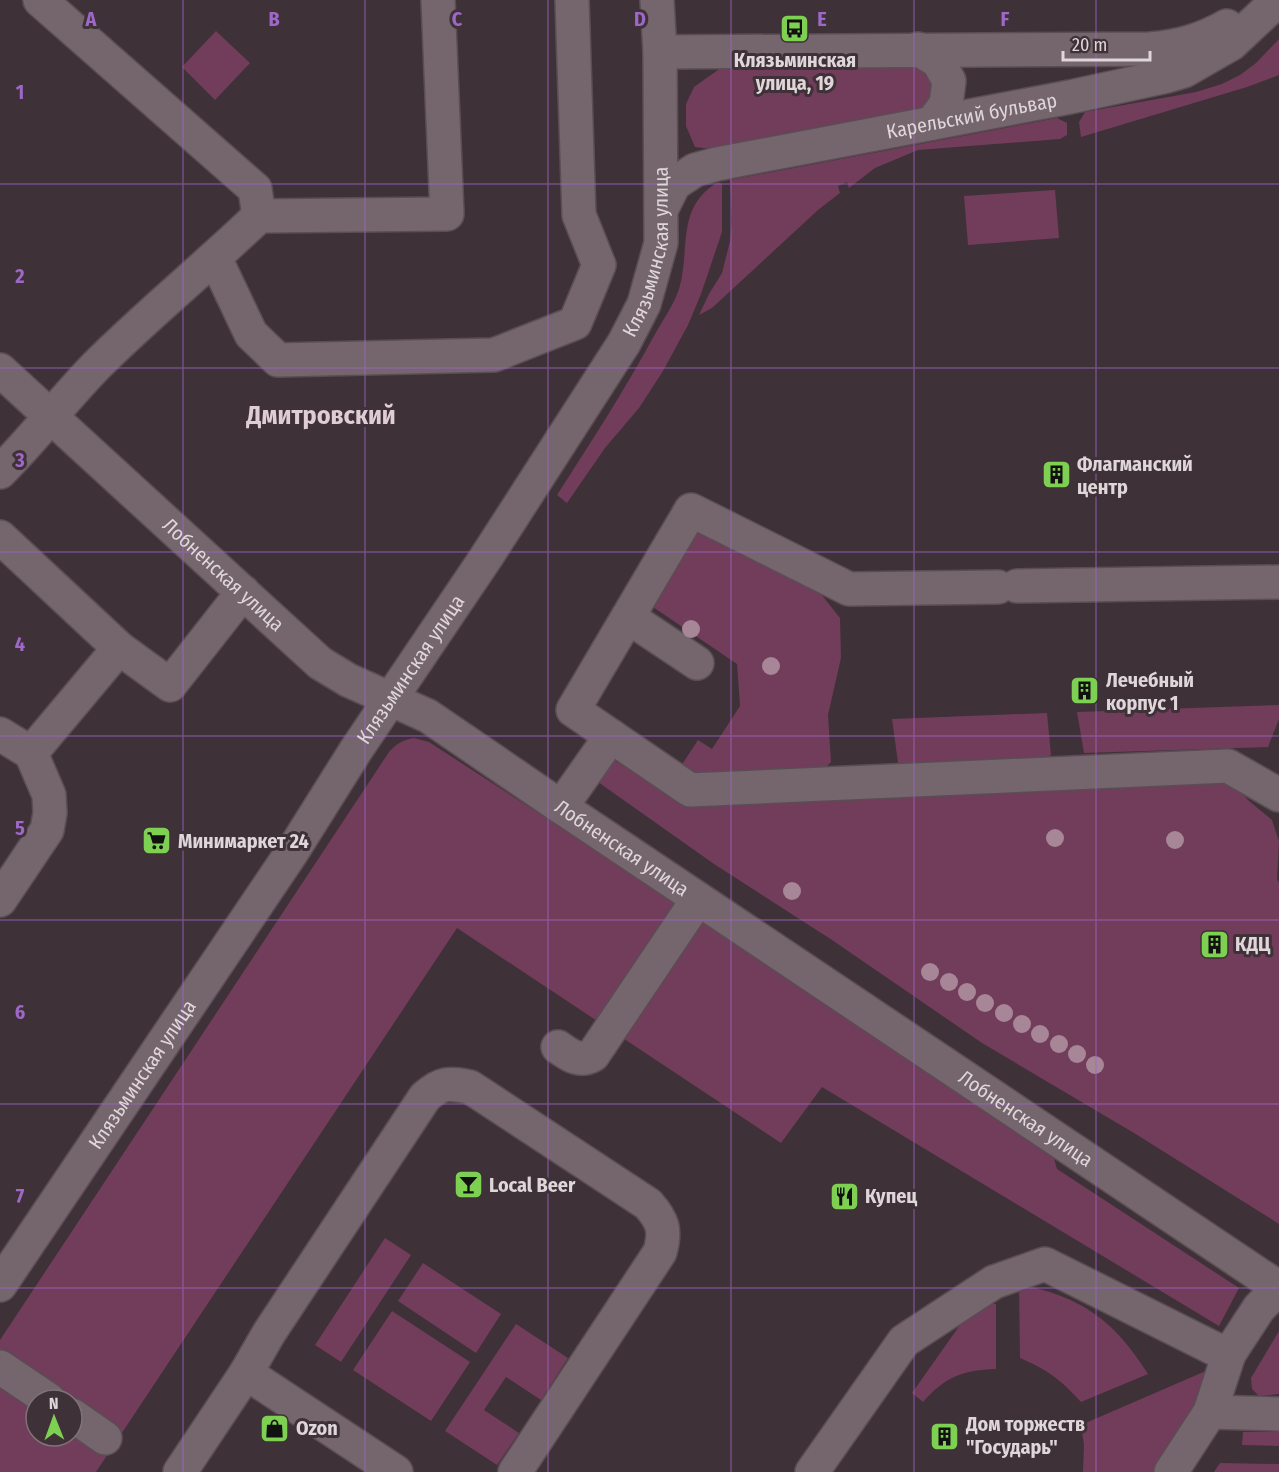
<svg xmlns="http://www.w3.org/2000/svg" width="1279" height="1472" font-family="'Fira Sans Condensed',sans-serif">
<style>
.green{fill:#723c5b;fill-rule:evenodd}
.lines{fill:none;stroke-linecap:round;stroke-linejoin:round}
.minor-casing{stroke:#5a4e54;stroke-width:36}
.minor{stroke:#75656d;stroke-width:33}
.tree{fill:#a68697}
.grid{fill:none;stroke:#9e68c8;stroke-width:1.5;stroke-opacity:0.55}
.labels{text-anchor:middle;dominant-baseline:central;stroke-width:6;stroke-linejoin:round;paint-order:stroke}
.poi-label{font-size:20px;font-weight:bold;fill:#dfd6da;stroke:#3f3138;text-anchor:start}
.street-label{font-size:20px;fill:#dfd6da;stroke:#3f3138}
.district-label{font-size:26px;font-weight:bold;fill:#dfccd5;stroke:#3f3138}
.grid-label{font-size:20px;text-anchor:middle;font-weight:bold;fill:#9e68c8;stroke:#3f3138;stroke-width:6;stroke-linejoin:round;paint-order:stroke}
</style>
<rect width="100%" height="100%" fill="#3f3138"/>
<!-- green -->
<g class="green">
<path d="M216,31L250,63L215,100L182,67Z"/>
<path d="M1279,39V75L1247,87L1081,137L1079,122L1085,112L1196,92L1222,84L1240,75L1256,63Z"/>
<path d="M915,57L938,78L930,107L720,150L695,147L686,126V104L694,87L725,65Z"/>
<path d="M1057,118L1067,123V135L1060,139L918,150L875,168L849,188L847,182L838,186L840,193L818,210L712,308L699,315L709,294L722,273L730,241L732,221L730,180Z"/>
<path d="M718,182L722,184V232L701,294L688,325L663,371L639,408L605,448L567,503L557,495C591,442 625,390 655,334C663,320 674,304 679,289C691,248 675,208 718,182Z"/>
<path d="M1055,190L1059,238L968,245L964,196Z"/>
<path d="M700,529L821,594L840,618L841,658L828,715L831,762L821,772L704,783L681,766L698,740L712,749L740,706L737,664L653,607L688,535Z"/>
<path d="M1279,705V719L1268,747L1084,753L1077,712Z"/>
<path d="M1047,713L1051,755L1040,762L899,770L892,719Z"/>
<path d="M414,738L429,742L1050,1144L1057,1169L1239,1288L1219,1326L822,1087L781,1143L457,928L96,1472H0V1340L389,752C397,743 403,740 414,738ZM36,1400H72V1436H36Z"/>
<path d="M612,759L686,803L1227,777L1248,800L1272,820L1279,841L1277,879L1279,883V1224L1134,1133L982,1043L832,940L714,864L598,782Z"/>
<path d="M385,1238L411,1255L341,1362L315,1345Z"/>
<path d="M423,1263L501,1314L476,1353L398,1301Z"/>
<path d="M1019,1284C1082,1297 1114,1320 1148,1374L1081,1402C1060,1379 1048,1370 1020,1358Z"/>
<path d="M982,1304H996V1369C963,1370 945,1377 923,1402L912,1393L972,1308Z"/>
<path d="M392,1311L470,1362L431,1421L353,1370Z"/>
<path d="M516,1324L568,1358L541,1400L506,1377L484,1410L519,1433L497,1465L445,1431Z"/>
<path d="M1279,1331V1394L1259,1396L1252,1389L1251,1378Z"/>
<path d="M1208,1370V1392L1155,1472H1083L1084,1445L1081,1425Z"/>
<path d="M1243,1432H1279V1446L1242,1445Z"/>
<path d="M1220,1463L1279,1464V1472H1214Z"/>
</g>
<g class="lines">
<defs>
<g id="minor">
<path d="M40,0L255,189L259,216L447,214L438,0"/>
<path d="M918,49L938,61L949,81L946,104L932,123"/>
<path d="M660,52L1150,49C1180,46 1200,41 1227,26"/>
<path id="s1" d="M662,208L674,184L695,170L717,164L1070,97L1167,76L1184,71L1231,44L1278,0"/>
<path d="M215,258L251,334L278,360L494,355L575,323L599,265L579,215L572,0"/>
<path id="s2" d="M0,370L320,663L348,680L428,716L561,807L1279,1288"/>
<path d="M0,472C34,438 63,400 96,366C148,314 206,267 259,216"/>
<path d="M0,537L119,648L31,753L0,734"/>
<path d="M1017,586L1279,582"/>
<path d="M998,587L849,589L691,510L573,710L690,790L1228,766L1279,795"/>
<path d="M628,617L697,663"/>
<path d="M119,648L170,685L243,592"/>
<path d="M561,807L611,736"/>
<path d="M0,900L47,830L50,813L49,795L31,753"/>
<path d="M558,1047C570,1055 579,1063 593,1055L698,899"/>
<path id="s3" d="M0,1285L292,852L356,750L485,559L624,343L644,304L661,243L660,52L657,0"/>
<path d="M0,1367L49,1400"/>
<path d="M246,1373L396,1472"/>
<path d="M1210,1412L1279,1414"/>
<path d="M72,1415L105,1438"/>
<path d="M180,1472L246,1373L269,1333L425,1097C442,1082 448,1083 470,1087L648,1204C663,1221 666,1230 660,1252L515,1472"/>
<path d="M812,1472L904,1341L994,1282L1045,1264L1213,1348L1229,1354"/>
<path d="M1171,1472L1210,1412L1229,1354L1259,1308L1279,1288"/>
</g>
</defs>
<!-- minor casing -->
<use href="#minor" class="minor-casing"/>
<!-- minor -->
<use href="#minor" class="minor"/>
</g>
<!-- trees -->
<g class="tree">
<circle cx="691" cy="629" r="9"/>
<circle cx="771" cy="666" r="9"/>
<circle cx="1055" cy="838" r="9"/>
<circle cx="1175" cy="840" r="9"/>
<circle cx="792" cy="891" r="9"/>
<circle cx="930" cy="972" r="9"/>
<circle cx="949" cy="982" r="9"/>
<circle cx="967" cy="992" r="9"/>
<circle cx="985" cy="1003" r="9"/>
<circle cx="1004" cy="1013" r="9"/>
<circle cx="1022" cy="1024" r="9"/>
<circle cx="1040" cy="1034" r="9"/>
<circle cx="1059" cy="1044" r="9"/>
<circle cx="1077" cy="1054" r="9"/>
<circle cx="1095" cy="1065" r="9"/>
</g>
<!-- grid -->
<path class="grid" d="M183,0V1472M365,0V1472M548,0V1472M731,0V1472M914,0V1472M1096,0V1472M0,184H1279M0,368H1279M0,552H1279M0,736H1279M0,920H1279M0,1104H1279M0,1288H1279"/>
<!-- icons -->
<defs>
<symbol id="bus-square" viewBox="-11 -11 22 22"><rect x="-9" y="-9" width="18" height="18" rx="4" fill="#7ed053" stroke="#3f3138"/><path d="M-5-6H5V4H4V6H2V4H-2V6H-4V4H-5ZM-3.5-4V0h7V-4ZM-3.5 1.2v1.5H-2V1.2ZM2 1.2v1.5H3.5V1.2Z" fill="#111"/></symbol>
<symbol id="building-square" viewBox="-11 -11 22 22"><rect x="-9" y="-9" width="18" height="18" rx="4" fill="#7ed053" stroke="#3f3138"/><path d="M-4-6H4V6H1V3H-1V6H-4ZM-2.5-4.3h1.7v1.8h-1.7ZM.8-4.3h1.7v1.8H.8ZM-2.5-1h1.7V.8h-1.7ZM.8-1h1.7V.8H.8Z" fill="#111"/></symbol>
<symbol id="supermarket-square" viewBox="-11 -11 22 22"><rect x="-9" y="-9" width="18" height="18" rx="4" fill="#7ed053" stroke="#3f3138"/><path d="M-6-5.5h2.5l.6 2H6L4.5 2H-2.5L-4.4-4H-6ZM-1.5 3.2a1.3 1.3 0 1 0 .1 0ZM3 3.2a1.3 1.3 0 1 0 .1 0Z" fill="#111"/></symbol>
<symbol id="bar-square" viewBox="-11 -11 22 22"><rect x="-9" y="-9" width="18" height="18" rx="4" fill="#7ed053" stroke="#3f3138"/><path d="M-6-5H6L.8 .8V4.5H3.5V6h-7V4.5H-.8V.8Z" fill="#111"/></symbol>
<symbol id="restaurant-square" viewBox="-11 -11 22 22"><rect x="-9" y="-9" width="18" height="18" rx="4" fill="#7ed053" stroke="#3f3138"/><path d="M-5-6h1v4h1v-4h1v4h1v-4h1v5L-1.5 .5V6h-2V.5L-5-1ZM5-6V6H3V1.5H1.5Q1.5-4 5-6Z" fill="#111"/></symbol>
<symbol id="shop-square" viewBox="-11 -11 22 22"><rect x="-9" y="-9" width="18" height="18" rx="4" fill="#7ed053" stroke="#3f3138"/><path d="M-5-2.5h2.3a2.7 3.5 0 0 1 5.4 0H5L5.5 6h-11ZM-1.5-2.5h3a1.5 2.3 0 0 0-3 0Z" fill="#111"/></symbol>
</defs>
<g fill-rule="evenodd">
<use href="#bus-square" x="778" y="12" width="33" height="33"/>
<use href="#building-square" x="1040" y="458" width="33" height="33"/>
<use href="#building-square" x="1068" y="674" width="33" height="33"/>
<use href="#supermarket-square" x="140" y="824" width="33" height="33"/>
<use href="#building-square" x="1198" y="928" width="33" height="33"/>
<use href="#bar-square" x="452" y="1168" width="33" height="33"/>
<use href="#restaurant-square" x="828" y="1180" width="33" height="33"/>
<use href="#shop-square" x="258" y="1412" width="33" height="33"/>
<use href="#building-square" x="928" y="1420" width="33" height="33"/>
</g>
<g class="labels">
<!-- poi labels -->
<g class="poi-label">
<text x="795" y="60" text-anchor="middle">Клязьминская<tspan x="795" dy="23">улица, 19</tspan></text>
<text x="1077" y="464">Флагманский<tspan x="1077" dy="23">центр</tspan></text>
<text x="1106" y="680">Лечебный<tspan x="1106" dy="23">корпус 1</tspan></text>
<text x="178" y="841">Минимаркет 24</text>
<text x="1235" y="944">КДЦ</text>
<text x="489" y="1185">Local Beer</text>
<text x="865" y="1196">Купец</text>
<text x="966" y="1424">Дом торжеств<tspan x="966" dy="23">"Государь"</tspan></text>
<text x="296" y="1428">Ozon</text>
</g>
<!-- street labels -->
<g class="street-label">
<text stroke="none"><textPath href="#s1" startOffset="334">Карельский бульвар</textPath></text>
<text stroke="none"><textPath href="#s3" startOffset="1226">Клязьминская улица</textPath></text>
<text stroke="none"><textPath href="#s2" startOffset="303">Лобненская улица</textPath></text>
<text stroke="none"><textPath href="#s3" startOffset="740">Клязьминская улица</textPath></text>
<text stroke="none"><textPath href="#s2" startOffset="789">Лобненская улица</textPath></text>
<text stroke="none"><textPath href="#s3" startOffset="254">Клязьминская улица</textPath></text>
<text stroke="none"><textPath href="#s2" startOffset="1275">Лобненская улица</textPath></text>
</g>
<!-- district labels -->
<g class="district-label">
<text x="321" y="415">Дмитровский</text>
</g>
</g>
<g class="grid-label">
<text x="91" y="26">A</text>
<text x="274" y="26">B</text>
<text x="457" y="26">C</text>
<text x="640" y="26">D</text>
<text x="822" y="26">E</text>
<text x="1005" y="26">F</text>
<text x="20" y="99">1</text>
<text x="20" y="283">2</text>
<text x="20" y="467">3</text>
<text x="20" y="651">4</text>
<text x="20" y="835">5</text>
<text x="20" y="1019">6</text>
<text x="20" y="1203">7</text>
</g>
<!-- north arrow -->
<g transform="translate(54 1418) rotate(359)"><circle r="28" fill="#3f3138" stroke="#7f7379" stroke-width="1.5"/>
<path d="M0-4.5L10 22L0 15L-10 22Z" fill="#7ed053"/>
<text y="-9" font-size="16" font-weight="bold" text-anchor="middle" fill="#dfd6da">N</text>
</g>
<!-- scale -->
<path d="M1063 51v9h87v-9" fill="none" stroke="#dfd6da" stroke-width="3"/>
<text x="1072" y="51" font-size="18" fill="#dfd6da" stroke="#3f3138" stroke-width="4.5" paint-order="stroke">20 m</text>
</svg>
